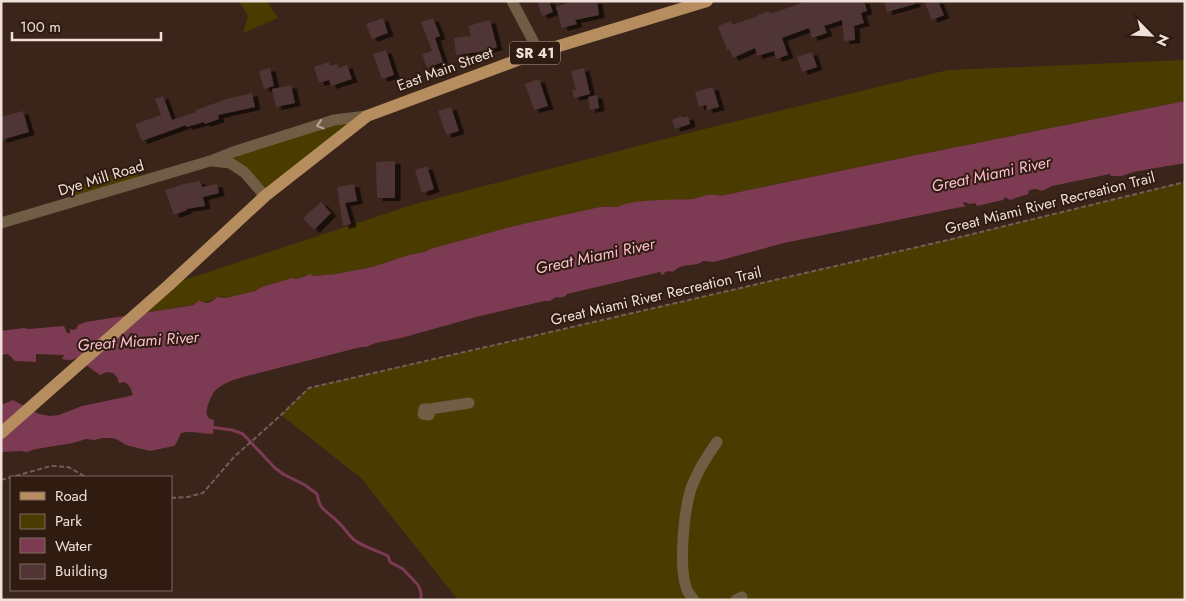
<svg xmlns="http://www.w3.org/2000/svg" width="1186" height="601" font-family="Jost,sans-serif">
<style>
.green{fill:#4a3c00}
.water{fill:#7c3b53}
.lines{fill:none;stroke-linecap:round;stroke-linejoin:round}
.stream{stroke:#7c3b53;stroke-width:3}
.building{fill:#503534;filter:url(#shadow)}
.path{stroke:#735e55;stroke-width:2;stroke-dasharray:5 2.5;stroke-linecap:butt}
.minor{stroke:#705d46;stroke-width:11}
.major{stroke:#b68d5e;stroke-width:12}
.oneway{stroke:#b6a597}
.labels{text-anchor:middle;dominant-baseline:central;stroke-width:4;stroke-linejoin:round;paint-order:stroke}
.shield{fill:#301b10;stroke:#b6a59d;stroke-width:1}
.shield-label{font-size:14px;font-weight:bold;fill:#efe0d9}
.street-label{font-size:15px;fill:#efe0d9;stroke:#301b10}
.water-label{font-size:16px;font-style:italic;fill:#fcbfd2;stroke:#301b10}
</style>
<defs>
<filter id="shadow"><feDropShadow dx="5.5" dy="3" stdDeviation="0" flood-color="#0009"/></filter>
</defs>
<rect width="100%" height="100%" fill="#3b241a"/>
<!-- green -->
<g class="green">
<path d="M239,1H267L278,18L243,33L248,16Z"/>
<path d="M1185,60V101L912,156L719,196C711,193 702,196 694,199L636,202L618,207L604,206L592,209L514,226L430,249L427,251L409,255L372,267L336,274L313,276L305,275L298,279L292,278L262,287L255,291L226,298L221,296L205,303L136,314L169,285L415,204L684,134L948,70Z"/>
<path d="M367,116L265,196L230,163L233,152Z"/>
<path d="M136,167L140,182L75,201V187Z"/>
<path d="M1185,182V600H458L361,478L281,415L309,388L952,239Z"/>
</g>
<!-- water -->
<path class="water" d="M1185,101V163L1133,172L1122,176H1111L1110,174L1052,186L1042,191L1036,189L1029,190L1028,194L1010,200L1005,197L1003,200L977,206L975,203L970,204L964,202L963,204L966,206L784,243L714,262L703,261L702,262C695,266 687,264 680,267C677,268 675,271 672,272L670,271L665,272L664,274L662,275L660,272L567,294C564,298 561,298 556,297L550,301H544L480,316L401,338L376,343L366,347H361L243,377C233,380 224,383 217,389C212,392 205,410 207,415C209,419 210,419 214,420L213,434C202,434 191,430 181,433L176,444L174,446L150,451L126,445L120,441L113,438H102L95,440L86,439L73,443L36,449L27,452L20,451L1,452V405L13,400L39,414L50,416L59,415L82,406L125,397L133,395L130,387L125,382L119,383L117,377L113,373L107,372L100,375L76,358C71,361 67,360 62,359L64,355L36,354V362L15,361L8,354L1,355V331L24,328L29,329L64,326L67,333H70V329L73,330L76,329L78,325L86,322L194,305L199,300C205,306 212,302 217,297L226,298L255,291L262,287L292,278L298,279L310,274L313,276L336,274L372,267L409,255L427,251L430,249L514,226L591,209C601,206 608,206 618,207C628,199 679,200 694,199C702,196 711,193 720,196L912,156Z"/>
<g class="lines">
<!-- stream -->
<path class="stream" d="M210,427L232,430L243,434L275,468L283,474L305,485L317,494C320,511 326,510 337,521C343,526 347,533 353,539C363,547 376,550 388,556L390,562L403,569L418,585L421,592V600"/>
</g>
<!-- building -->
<g class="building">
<path d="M537,1H549L553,12L542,16Z"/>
<path d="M579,1H597L599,15L575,20L577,24L562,28L556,7L570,2Z"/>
<path d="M807,1H864L867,11L861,13L864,23L854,26L855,40L844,41L842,20L824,26L827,33L812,38L809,28L782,38L788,55L776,59L774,51L757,56L755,48L733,58L729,49L727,50L718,26L731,21L732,25L758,16V15L769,11L770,14Z"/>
<path d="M884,1H915V4L887,12Z"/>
<path d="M924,1H938L944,15L932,20Z"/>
<path d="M383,18L388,33L372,39L366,24Z"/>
<path d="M433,18L440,36L435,38L443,62L427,68L422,54L432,51L421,22Z"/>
<path d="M490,20L497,47L479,52L456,55L454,38L471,36L468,26Z"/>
<path d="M386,50L394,75L382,79L373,54Z"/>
<path d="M812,52L817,67L802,72L797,57Z"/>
<path d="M329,62L330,66L337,64L339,68L347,65L352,79L331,86L329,80L319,83L314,67Z"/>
<path d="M270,68L274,86L264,89L259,71Z"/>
<path d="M584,68L590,94L574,98L572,90H576L571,71Z"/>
<path d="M539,79L548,106L534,110L525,84Z"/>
<path d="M291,85L295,103L276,107L272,89Z"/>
<path d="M713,87L719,107L707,110L706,105L699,107L695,92Z"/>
<path d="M252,93L255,107L218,115L219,119L205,124L204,122L187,127L186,125L142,141L135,124L161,115L155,99L163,96L172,120L196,112V110L227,99Z"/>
<path d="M597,95L599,108L590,110L588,97Z"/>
<path d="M451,107L459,131L446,135L438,111Z"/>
<path d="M23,111L29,132L1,140V117Z"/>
<path d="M681,116L682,118L688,116L690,124L675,129L672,120Z"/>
<path d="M395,161V198H377L376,162Z"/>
<path d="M427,166L434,189L422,193L415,170Z"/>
<path d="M200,181L202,187L217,184L219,193L203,197L205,206L186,209L187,210L174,215L165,190L184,184Z"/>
<path d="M354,184L357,201L345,203L351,224L343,226L337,187Z"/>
<path d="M321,202L331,213L314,230L303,218Z"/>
</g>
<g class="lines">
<!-- path -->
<g class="path">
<path d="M1,480L51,466L68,467L86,477"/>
<path d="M171,498L188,497L203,493L234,457L281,415L309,388L952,239L1185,182"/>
</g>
<!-- minor -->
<g class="minor">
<path d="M512,1L539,52"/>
<path d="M213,161L230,163L244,172L265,196"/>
<path d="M1,223L210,161L233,152L334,120L367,116"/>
<path d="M430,409L429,415L423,414L424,409H430L469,403"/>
<path d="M694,600C691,597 689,593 687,590C678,568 684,508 692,486C698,470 707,456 717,442"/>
<path d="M736,600L742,597"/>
</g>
<!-- major -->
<path class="major" d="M1,433L169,285L265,196L367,116L539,52L707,1"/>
</g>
<!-- one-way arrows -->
<defs><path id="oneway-chevron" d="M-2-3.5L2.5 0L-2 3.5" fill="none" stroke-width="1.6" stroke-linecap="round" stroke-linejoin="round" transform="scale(1.25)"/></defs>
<use class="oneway" href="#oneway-chevron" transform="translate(320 125) rotate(163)"/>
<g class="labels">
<!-- shield labels -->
<rect class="shield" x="510" y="41.5" width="50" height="23" rx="4"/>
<g class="shield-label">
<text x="535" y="53">SR 41</text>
</g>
<!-- street labels -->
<g class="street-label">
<text transform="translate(445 69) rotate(-20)">East Main Street</text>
<text transform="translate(101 178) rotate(-17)">Dye Mill Road</text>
<text transform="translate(1050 203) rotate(-14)">Great Miami River Recreation Trail</text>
<text transform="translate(656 296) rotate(-13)">Great Miami River Recreation Trail</text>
</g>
<!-- water labels -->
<g class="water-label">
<text transform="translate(991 174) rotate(-12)">Great Miami River</text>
<text transform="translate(595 256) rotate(-12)">Great Miami River</text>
<text transform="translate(138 341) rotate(-4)">Great Miami River</text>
</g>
</g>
<!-- border -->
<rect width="1186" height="601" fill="none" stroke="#efe0d9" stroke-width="5"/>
<!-- legend -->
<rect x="10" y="476" width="162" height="115" fill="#301b10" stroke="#7c6a60"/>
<rect x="20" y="492" width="25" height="8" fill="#b68d5e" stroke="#7c6a60"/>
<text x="55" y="501" font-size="15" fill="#efe0d9">Road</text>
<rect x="20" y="514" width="25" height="15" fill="#4a3c00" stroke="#7c6a60"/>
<text x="55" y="526" font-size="15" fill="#efe0d9">Park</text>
<rect x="20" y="538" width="25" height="15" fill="#7c3b53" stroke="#7c6a60"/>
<text x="55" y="551" font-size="15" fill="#efe0d9">Water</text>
<rect x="20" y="564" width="25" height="15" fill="#503534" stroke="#7c6a60"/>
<text x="55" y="576" font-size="15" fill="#efe0d9">Building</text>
<!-- north arrow -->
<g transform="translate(1151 35) rotate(114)" stroke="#301b10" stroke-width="4" paint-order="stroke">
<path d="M0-4L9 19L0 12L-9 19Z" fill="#efe0d9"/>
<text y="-8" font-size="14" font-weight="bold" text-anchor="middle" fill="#efe0d9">N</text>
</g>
<!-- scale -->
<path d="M12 32v8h149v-8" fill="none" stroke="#efe0d9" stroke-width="2.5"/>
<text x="20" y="32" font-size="15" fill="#efe0d9" stroke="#301b10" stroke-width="4" paint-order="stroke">100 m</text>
</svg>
